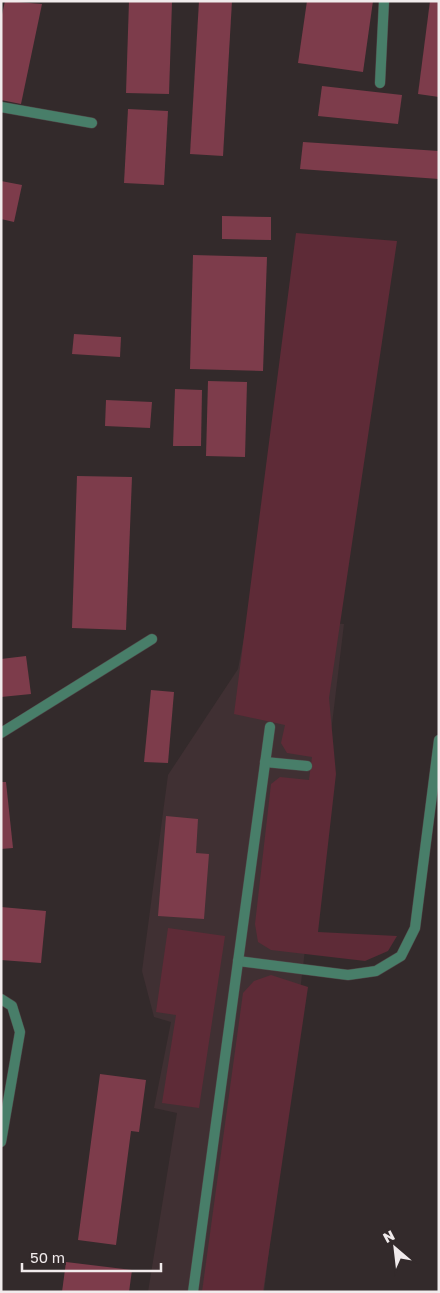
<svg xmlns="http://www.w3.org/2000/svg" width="440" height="1293" font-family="'Golos Text',sans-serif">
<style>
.built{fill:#403033}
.green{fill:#5e2b37}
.building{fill:#7d3c4b}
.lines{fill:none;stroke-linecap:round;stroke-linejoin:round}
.service-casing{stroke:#4e4546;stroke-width:11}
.minor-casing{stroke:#4e4546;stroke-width:11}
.service{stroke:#487e69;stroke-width:10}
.minor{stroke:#487e69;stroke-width:10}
</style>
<rect width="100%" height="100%" fill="#332a2b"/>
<!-- built -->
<path class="built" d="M248,616L344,624L264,1292H148L177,1113L154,1108L171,1022L154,1017L142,971L168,775L238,669Z"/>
<!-- green -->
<g class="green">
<path d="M296,233L397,241L329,698L336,774L318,932L397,936L388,951L365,961L271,950L258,942L255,924L271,784L280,777L309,780L312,757L287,753L281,743L285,725L234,714Z"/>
<path d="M168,928L225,936L199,1108L162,1103L176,1015L156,1012Z"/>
<path d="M271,975L308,987L263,1292H202L243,993L254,981Z"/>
</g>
<!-- building -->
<g class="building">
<path d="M5,1L42,4L21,104L1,100V19Z"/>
<path d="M129,1L172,2L169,94L126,93Z"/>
<path d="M199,1H232L223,156L190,154Z"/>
<path d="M307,1H373L363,72L298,63Z"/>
<path d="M430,1H439V97L418,94Z"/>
<path d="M322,86L402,95L398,124L318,116Z"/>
<path d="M128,109L168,111L164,185L124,183Z"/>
<path d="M303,142L439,151V179L300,169Z"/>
<path d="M1,181L22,185L14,222L1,219Z"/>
<path d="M222,216L271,217V240L222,239Z"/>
<path d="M193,255L267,257L263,371L190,369Z"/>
<path d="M74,334L121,337L120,357L72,354Z"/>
<path d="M208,381L247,382L245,457L206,456Z"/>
<path d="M175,389L202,390L201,446H173Z"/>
<path d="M106,400L152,402L150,428L105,426Z"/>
<path d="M77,476L132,477L126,630L72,628Z"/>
<path d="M26,656L31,694L1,697V659Z"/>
<path d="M151,690L174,692L168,763L144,762Z"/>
<path d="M1,782H6L13,848L1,849Z"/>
<path d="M166,816L198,819L196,853L209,854L204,919L158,916Z"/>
<path d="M1,907L46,911L41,963L1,960Z"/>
<path d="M100,1074L146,1080L139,1132L131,1131L116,1245L78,1240Z"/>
<path d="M66,1262L132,1270L129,1292H62Z"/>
</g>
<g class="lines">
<defs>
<g id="service">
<path d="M380,83L384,1"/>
<path d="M1,107L92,123"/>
<path d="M1,733L152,639"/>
<path d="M265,762L307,766"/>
<path d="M238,961L348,975L376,971L401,956L415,928L439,740"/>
<path d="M193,1292L270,727"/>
</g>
<path id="minor" d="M1,999L12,1006L20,1032L1,1142"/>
</defs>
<!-- service casing -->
<use href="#service" class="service-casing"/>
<!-- minor casing -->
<use href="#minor" class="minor-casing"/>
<!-- service -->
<use href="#service" class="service"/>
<!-- minor -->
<use href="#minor" class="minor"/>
</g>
<!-- border -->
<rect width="440" height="1293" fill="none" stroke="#f1ebec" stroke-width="5"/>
<!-- north arrow -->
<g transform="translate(395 1248) rotate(332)" stroke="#332a2b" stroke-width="4" paint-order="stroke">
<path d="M0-4L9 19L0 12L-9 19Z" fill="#f1ebec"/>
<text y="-8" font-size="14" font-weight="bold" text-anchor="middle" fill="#f1ebec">N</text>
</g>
<!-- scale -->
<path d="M22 1263v8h139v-8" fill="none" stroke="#f1ebec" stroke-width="2.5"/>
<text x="30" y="1263" font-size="15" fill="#f1ebec" stroke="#332a2b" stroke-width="4" paint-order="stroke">50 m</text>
</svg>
